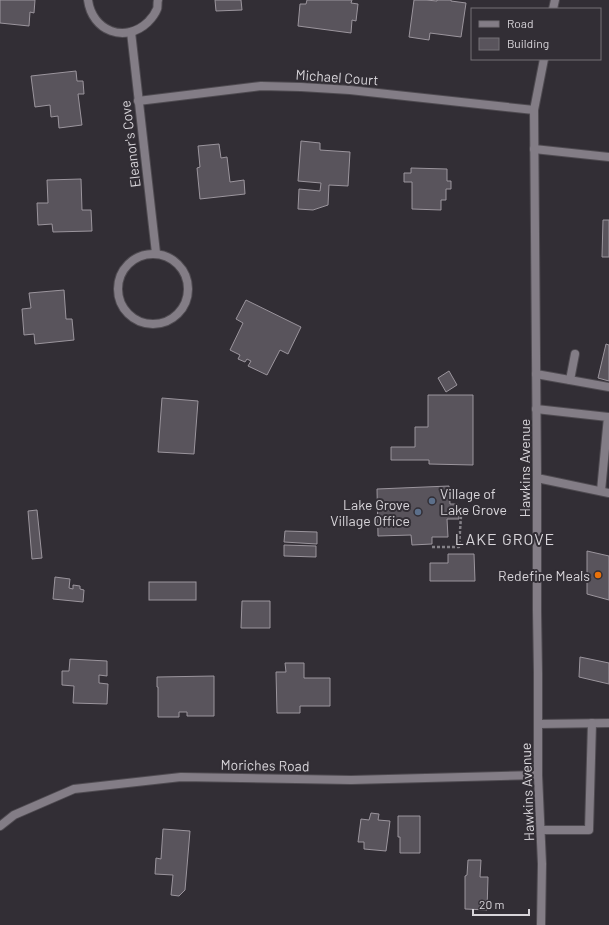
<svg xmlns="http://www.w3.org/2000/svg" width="609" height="925" font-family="Barlow,sans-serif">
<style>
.building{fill:#59545c;stroke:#9b959d}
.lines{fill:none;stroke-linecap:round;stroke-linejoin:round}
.service-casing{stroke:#4f4b51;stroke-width:10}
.minor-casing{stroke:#4f4b51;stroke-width:10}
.tertiary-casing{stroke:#4f4b51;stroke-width:10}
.path{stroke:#858288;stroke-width:2.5;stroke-dasharray:3 2;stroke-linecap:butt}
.service{stroke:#837d86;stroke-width:8}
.minor{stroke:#837d86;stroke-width:8}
.tertiary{stroke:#837d86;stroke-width:8}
.service-dot{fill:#5c6f8a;stroke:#322e35;stroke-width:1.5}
.food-dot{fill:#e8710a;stroke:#322e35;stroke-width:1.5}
.labels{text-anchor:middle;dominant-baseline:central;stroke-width:4;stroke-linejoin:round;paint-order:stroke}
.street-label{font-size:14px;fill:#d8d5da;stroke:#322e35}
.poi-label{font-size:14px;fill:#d8d5da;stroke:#322e35;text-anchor:end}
.quarter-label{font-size:16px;letter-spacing:1px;fill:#d8d5da;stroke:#322e35}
</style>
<rect width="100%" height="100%" fill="#322e35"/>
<!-- building -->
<g class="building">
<path d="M0,0H35L34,13L30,12L29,26L0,23Z"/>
<path d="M215,0H241L242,10L216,11Z"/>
<path d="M307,0H352L351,3L358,4L356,21L352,20L351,33L298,26L300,4H306Z"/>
<path d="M414,0H426L437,1V0H451V1L466,3L461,37L430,33L429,40L409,37Z"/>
<path d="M76,71L77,81H83L84,94H78L82,125L59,128L58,116L51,117L50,105L35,107L31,76Z"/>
<path d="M301,141L320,143V150L350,152L348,186L329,185L328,205L313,210L298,209L299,189L320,191L321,183L298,181Z"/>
<path d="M219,144L221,158L227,157L230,182L244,180L245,194L200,199L197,168L200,167L198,146Z"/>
<path d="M411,168L447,169V181H451V189H446V200H441V210L412,209V182H404V173H411Z"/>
<path d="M81,179L82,210H91L92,231L53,232L52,224L38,225L37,203H48L47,180Z"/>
<path d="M603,220H609V257H602Z"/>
<path d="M64,290L66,319H72L74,340L35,344L34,334L24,335L22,309L31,308L29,293Z"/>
<path d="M246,300L301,327L288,354L280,350L267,375L248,366L251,361L247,359L245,362L238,359L240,355L230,350L243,323L236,319Z"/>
<path d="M606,344L609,345V381L598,378Z"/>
<path d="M449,371L457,385L446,392L438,378Z"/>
<path d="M428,395H473V465L429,464V460H391V447H415V427H428Z"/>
<path d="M162,398L198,401L194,454L158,452Z"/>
<path d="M449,486L450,504H458L459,519H447L448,537H432V544L412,545L411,535L378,536L377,489Z"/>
<path d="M37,510L42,558L32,559L28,511Z"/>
<path d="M285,531L317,532V544L284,542Z"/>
<path d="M284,545L316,546V557L284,556Z"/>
<path d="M587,551L609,556V600L587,594Z"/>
<path d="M448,554H474L475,581H430V563H448Z"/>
<path d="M55,577L70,579L69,588L73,589V585L80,586V589L84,590L83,602L53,599Z"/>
<rect x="149" y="582" width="47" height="18"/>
<path d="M242,601H270V628H241Z"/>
<path d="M580,657L609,663V684L579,677Z"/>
<path d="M70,659L107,661V676L99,675V683L108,684L107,704L73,703L74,686L62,685V671H69Z"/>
<path d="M285,663H304V678H330V706H300V713H277L276,672H286Z"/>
<path d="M214,676V716H187V712H179V717H158V687H157V677Z"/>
<path d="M371,813L379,814L378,820L390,821L386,851L364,849V842H358L361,819L369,820Z"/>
<path d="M398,816H420V853H400V837H398Z"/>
<path d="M163,829L190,831L185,890L179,896L171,895L173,875L155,874L156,858L161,859Z"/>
<path d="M468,860H481L480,877H488L487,910L465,909V876L467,875Z"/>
</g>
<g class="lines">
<defs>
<g id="service">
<path d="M536,374L609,387"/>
<path d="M570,380L575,354"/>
<path d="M536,409L608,417L601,491"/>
<path d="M538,724L609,723"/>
<path d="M541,830H589L592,723"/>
</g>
<g id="minor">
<path d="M88,0C92,31 125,44 148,22C151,19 155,14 157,9C158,7 157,3 158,0"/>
<path d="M131,32L156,253"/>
<path d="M138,101L261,86L301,87L350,90L534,110"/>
<path d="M534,149L609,157"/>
<circle cx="153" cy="289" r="35"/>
<path d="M537,478L609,493"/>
</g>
<g id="tertiary">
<path d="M553,9L555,0"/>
<path d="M0,826L14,815L74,789L181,777L351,780L538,775"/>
<path d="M541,925L542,864L538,775V673L537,611V478L534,110L544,59"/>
</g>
</defs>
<!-- service casing -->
<use href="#service" class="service-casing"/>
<!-- minor casing -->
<use href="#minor" class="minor-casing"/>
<!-- tertiary casing -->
<use href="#tertiary" class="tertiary-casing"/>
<!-- path -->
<path class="path" d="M432,547H459L461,516"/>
<!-- service -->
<use href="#service" class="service"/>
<!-- minor -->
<use href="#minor" class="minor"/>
<!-- tertiary -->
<use href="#tertiary" class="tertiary"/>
</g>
<!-- markers -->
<g class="service-dot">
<circle cx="432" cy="501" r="4"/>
<circle cx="418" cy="512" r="4"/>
</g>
<circle class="food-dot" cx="598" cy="575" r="4"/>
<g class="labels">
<!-- street labels -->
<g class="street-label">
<text transform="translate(337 77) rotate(4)">Michael Court</text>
<text transform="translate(130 144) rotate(-97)">Eleanor's Cove</text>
<text transform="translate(524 468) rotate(-90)">Hawkins Avenue</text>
<text transform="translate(265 765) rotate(1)">Moriches Road</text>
<text transform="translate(527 792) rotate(-92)">Hawkins Avenue</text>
</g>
<!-- poi labels -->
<g class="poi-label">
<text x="440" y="493" text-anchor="start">Village of<tspan x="440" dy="16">Lake Grove</tspan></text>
<text x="410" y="504">Lake Grove<tspan x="410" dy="16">Village Office</tspan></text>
<text x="590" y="575">Redefine Meals</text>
</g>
<!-- quarter labels -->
<g class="quarter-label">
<text x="505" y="538">LAKE GROVE</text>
</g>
</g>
<!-- legend -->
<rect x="471" y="8" width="130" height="52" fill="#322e35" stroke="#747177"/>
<rect x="479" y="21" width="20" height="6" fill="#837d86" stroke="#747177"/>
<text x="507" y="28" font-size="12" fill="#d8d5da">Road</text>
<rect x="479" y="38" width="20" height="12" fill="#59545c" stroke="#747177"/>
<text x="507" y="48" font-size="12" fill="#d8d5da">Building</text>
<!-- scale -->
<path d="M473 909v6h56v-6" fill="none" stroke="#d8d5da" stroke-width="2"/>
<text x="479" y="909" font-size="12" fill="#d8d5da" stroke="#322e35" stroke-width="3" paint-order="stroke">20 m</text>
</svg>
